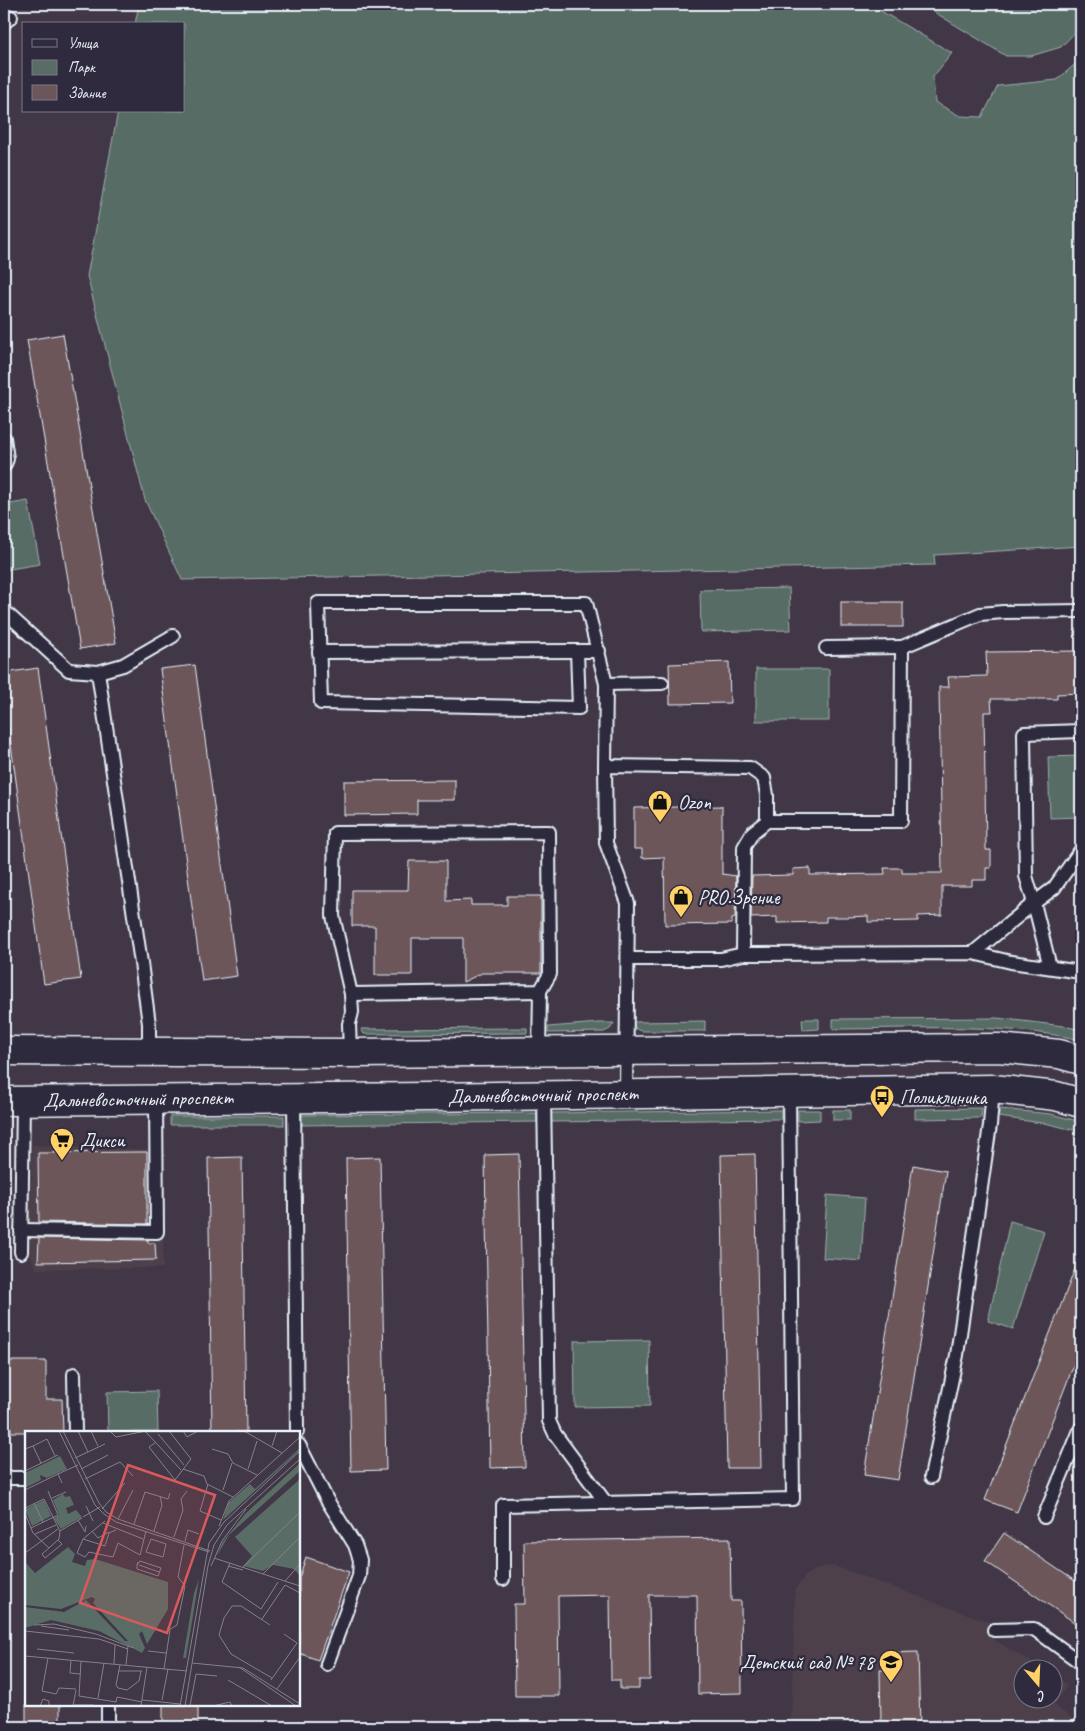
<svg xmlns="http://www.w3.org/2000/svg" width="1085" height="1731" font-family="Caveat,sans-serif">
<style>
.built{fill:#4e404c}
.green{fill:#596c66;stroke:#a0aeaf}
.building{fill:#6c565a;stroke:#e8f1f8}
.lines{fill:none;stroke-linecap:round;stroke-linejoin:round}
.lane-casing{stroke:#e8f1f8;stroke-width:16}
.secondary-casing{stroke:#e8f1f8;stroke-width:31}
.lane{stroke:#2f2a3d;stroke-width:12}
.secondary{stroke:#2f2a3d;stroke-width:28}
.labels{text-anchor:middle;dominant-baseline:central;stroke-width:4.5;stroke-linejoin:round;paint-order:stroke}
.poi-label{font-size:20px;fill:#e8f1f8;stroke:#2f2a3d;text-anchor:start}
.street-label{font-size:20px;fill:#e8f1f8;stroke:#2f2a3d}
.inset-road{fill:none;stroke:#84818d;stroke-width:1}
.view{fill:#da5a5c;fill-opacity:0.15;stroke:#da5a5c;stroke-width:2.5}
.inset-edge{fill:none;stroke:#e8f1f8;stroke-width:2.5}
</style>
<rect width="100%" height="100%" fill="#413746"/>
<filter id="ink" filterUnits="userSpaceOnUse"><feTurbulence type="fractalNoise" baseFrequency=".02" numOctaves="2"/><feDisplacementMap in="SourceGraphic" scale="10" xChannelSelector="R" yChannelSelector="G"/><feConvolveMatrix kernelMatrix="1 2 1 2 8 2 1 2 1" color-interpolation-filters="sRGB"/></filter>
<g filter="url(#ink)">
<!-- built -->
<g class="built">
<path d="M32,1145L164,1150L163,1268L36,1269L29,1252Z"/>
<path d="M834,1566L995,1624L993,1639L1041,1668H1022V1698H1052L1053,1675L1068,1685L1054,1705L1081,1725V1727H791L795,1589L806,1575L820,1567Z"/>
</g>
<!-- green -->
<g class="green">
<path d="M139,4H869L952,53L933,77L935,102L960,116L982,117L998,86L1057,80L1081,59V546L934,555L935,565L182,580L145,500L87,276L118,111H184V24H135Z"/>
<path d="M921,4H1081V26L1061,47L1031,56H1006Z"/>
<path d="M28,501L40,564L4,570V505Z"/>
<path d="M789,588L791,630L701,632L700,590Z"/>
<rect x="756" y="669" width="73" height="52"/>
<path d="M1081,756V817L1050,818L1048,757Z"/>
<path d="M997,1018L1064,1026L1081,1030V1040C1000,1022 915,1029 833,1029V1019Z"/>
<path d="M802,1019H819V1029L803,1030Z"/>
<path d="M705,1021V1031H641L636,1029L633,1022Z"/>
<path d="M599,1023H614L610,1029L604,1032L548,1033V1027Z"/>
<path d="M527,1028V1033L364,1034L361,1029Z"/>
<path d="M982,1108L981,1118L915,1119V1109Z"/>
<path d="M1000,1109L1051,1114L1081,1122V1132L1049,1124L998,1117Z"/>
<path d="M781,1110V1119L551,1122V1113Z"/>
<path d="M798,1110H820V1120L798,1121Z"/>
<rect x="833" y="1110" width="17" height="10"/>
<path d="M537,1113V1122L302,1125V1115Z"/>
<rect x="170" y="1116" width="114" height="9"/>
<path d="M827,1195L865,1198L861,1261L823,1258Z"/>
<path d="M1010,1221L1044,1231L1013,1329L988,1321Z"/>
<path d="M649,1340L650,1406L575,1407L574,1341Z"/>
<path d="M157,1391L158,1432H108L107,1392Z"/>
</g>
<!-- building -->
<g class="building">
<path d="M63,334L116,643L80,649L27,340Z"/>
<rect x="841" y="602" width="62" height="25"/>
<path d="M1081,651V693L1057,694V699H991L992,712H984L986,850H991V868H986V880H972V886H942V915L918,916V921L868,922V916L848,917H826V922L777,923V917L751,918L752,876L793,875V869L810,868V875L885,874L884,868H902V873H942L939,687H949L948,677L987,676L986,652Z"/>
<path d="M729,662L730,703L670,704L669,664Z"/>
<path d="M195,665L237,976L202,981L160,669Z"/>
<path d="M38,668L81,979L44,984L4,694V673Z"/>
<path d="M455,780V800H417V814L344,815V781Z"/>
<path d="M722,806V874L736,876L735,918L732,919V924L665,925L664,857L642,858V849H634V808Z"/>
<path d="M409,861H446V901L471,900V905H507V896H541V973H482L463,982V938H412V975H375V926H352V890H408Z"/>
<path d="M138,1152H147V1224L39,1222L38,1153Z"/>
<path d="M519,1154L525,1467L490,1468L485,1155Z"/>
<path d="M755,1154L761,1468H727L721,1155Z"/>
<path d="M242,1157L246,1432H212L208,1158Z"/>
<path d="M380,1157L386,1470L351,1471L346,1158Z"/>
<path d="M913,1165L946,1171L898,1480L864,1475Z"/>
<path d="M39,1238L148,1240V1243H155L156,1260L38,1262Z"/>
<path d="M1080,1256H1081V1346L1017,1512L985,1500Z"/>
<path d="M7,1361H46V1399H62L63,1432H11L10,1417H7Z"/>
<path d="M1004,1533L1081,1585V1627L985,1561Z"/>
<path d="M730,1538L731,1601H741L742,1693L698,1694L697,1595H649L650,1680H639V1689H620V1680H611L610,1595L558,1596L559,1696H515L514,1604H525L524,1541Z"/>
<path d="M306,1557L349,1572L318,1660L299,1653V1578Z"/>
<path d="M918,1652L920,1727H888L887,1721H881L880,1670H886V1653Z"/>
<rect x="26" y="1705" width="34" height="22"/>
<rect x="163" y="1705" width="35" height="22"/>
</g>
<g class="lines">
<defs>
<g id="lane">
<path d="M4,23L11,17"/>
<path d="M4,438L7,459L4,466"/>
<path d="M4,611L69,670L98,672L141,963L149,1024V1052"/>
<path d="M826,648L902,647"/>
<path d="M599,651H577L579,708L321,703L318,603H586L606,684"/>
<path d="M319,652L577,651"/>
<path d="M98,672L123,665L173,636"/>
<path d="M605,766L606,684L662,683"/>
<path d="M549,832L550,974L540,991L351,994L333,916L335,833Z"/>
<path d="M973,953L1034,903L1026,876L1024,733L1081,731"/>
<path d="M743,954L744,847L753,832L767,821"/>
<path d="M628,959H721L743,954L973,953L1011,962L1081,972"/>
<path d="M1050,967L1034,903L1054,888L1081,850"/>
<path d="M539,1051L540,991"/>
<path d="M350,1053L349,1024L352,1012L351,994"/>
<path d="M626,1094L628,903L606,843L605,766L750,768L764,778L767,795V821H901L902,647L980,614L1003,612L1081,611"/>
<path d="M544,1095L549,1421L555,1434L606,1503"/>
<path d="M294,1097L297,1432"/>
<path d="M21,1230L157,1232L156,1099"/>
<path d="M21,1252L23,1101"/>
<path d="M74,1374L75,1432"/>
<path d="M299,1445L327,1500L355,1545L360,1560L359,1576L327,1664"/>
<path d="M931,1477L957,1355L990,1125L993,1089"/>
<path d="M4,1478H26"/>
<path d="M1044,1517L1081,1428"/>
<path d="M503,1579V1505L793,1499L789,1091"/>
<path d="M994,1630L1034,1629L1081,1663"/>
<path d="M108,1705V1727"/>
</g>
<g id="secondary">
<path d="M4,1051L350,1053L999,1048L1059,1054L1081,1060"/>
<path d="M4,1101L429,1097L993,1089L1056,1096L1081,1103"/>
</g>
</defs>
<!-- lane casing -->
<use href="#lane" class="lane-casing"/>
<!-- secondary casing -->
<use href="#secondary" class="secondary-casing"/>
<!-- lane -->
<use href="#lane" class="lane"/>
<!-- secondary -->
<use href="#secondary" class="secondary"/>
</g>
</g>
<!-- icons -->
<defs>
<symbol id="shop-pin" viewBox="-11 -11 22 30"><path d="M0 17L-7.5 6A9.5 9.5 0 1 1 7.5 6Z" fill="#ffd166" stroke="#2f2a3d"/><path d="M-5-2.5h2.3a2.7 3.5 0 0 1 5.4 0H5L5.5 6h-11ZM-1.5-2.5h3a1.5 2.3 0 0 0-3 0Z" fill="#111"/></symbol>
<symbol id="bus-pin" viewBox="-11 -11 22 30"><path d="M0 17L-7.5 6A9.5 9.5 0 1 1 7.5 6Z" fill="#ffd166" stroke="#2f2a3d"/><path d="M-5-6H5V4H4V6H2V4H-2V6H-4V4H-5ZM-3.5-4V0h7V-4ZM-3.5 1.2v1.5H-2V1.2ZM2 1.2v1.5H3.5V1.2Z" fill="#111"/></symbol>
<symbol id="supermarket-pin" viewBox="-11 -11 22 30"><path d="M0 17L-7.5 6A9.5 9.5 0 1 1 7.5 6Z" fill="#ffd166" stroke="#2f2a3d"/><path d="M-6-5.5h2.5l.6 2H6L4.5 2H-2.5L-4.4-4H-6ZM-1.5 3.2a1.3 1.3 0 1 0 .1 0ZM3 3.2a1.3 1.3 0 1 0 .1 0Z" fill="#111"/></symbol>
<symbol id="school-pin" viewBox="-11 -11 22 30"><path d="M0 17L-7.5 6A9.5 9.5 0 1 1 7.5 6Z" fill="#ffd166" stroke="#2f2a3d"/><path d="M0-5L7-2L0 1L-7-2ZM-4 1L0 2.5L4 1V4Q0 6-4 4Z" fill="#111"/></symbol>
</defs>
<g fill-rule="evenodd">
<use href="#shop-pin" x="646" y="788" width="28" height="38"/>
<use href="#shop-pin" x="667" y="883" width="28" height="38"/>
<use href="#bus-pin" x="868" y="1083" width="28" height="38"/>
<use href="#supermarket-pin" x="48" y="1126" width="28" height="38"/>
<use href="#school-pin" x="877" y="1648" width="28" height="38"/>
</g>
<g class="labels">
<!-- poi labels -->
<g class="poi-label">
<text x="678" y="802">Ozon</text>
<text x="698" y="897">PRO.Зрение</text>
<text x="900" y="1097">Поликлиника</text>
<text x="80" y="1140">Дикси</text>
<text x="874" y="1662" text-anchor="end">Детский сад № 78</text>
</g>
<!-- street labels -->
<g class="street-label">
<text transform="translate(543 1095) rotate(-1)">Дальневосточный проспект</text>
<text transform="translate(138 1099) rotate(-1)">Дальневосточный проспект</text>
</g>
</g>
<!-- overview -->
<g transform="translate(25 1431)">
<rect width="275" height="275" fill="#413746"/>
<path d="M275,17V19L198,89L203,72L225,53L230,58ZM35,25L42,38L22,47L15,44L16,49L0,57V42ZM275,32V40L204,104L192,125L197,112L220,83ZM275,48V145L269,138L248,134L238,140L218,135L227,125L210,106ZM38,63L40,66L45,65L49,74L41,77L43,83L51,79L57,86L36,98L29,87L34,84L28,69ZM19,69L26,85L7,95L0,78ZM43,116L50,123L47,131L60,135L62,129L70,128L143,151V178L122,213L117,200L114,203L120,217L117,222L74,200L26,189L0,197V176L39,181L61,169L100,210H103L68,172L70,168L67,166L36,178L0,174V131L10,142ZM174,148L161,227H158L169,162Z" fill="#596c66"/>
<path class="inset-road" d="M34,0L70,74L79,83L91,91L184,121M38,0L74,72L81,81L93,88L185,120M53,0L63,21M66,0L73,15M85,0L91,6L121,0M120,0L156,39M158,0L162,6L173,0M219,0L257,22M133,3L159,34M130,12L124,16L150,49L166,28L144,0M8,15L22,8L30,25M247,15L252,0M0,18L8,15L16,32M187,18L203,23L208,32L232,44M50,27L80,13M56,38L83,24M158,38L179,45L182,53L208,66M223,38L232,10M0,40L33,24M33,43L53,34M60,48L95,31L108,45M183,53L175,80L196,89M0,59L33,43L37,52M198,59L207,32M27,67L41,61M9,72L18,91M61,75L68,90M0,77L19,68L35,100M77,78L100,52M0,82L8,102L24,117M58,86L75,76M93,88L108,59M53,89L60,101L61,95M78,92L118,108M109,93L120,61L143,68L145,62M194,95L204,70L275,6M6,97L33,84L23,60M91,99L84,102L80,115L58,108L52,122L60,126L64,121L88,126L93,112L115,124L121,100M67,100L73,107L84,101M129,100L137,74L135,65M10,103L31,94M149,106L158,79L156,68L162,60M58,108L80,90M126,108L141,113L138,126L121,121ZM33,109L37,113L20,127L17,123L34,108L35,100L57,87M160,110L163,99L174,103M0,122L33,98M189,127L275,155M205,132L197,151L236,178L253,151M112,134L115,130L136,137L133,145L112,138V134L113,131M114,134L134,141M186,135L197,110L221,78M203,135L218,139M218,136L275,81M238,143L275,106M260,150L275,133M237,188L260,154L275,162M9,194L29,193L71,203L103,215M245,194L216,175H207L199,187L194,204L206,223L247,247M16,195L44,199M0,200L74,208L103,218M142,200L152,194L160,155L153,146L159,114M12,218L49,222M123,220L141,222M0,225L162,240M23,227L17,260L31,263L34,257L51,258M46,229L45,242L55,243M56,230L54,265L91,271L92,266L117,271M167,232L218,237L275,273M89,233L90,214M95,234L91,254L93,257L102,259L114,250L116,240M101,234L103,215L109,217M214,236L271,275M139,238L145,199M94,240H117M203,249L247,275M246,249L272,212L259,203M252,258L275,226M73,267L79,232M117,269L155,273M137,269L143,238M48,274H69M15,275L18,268L24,270V275M48,275L51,259M116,275L122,236M155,275L184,112L199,91L275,20M160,275L183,135L189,114L202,94L275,28M165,275L171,243L192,245M188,275L205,271L207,275"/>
<path class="view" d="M103,34L190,64L142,202L55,172Z"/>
<rect width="275" height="275" class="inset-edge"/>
</g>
<!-- margin -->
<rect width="1085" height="1731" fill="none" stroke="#2f2a3d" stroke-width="20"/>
<rect x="10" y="10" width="1065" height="1711" fill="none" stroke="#e8f1f8" stroke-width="2" filter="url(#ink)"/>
<!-- legend -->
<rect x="22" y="22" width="162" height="90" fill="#2f2a3d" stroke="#797a88"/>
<rect x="32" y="39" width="25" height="8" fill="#2f2a3d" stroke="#797a88"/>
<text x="68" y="48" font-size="15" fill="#e8f1f8">Улица</text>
<rect x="32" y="60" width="25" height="15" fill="#596c66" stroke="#797a88"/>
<text x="68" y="72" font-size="15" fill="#e8f1f8">Парк</text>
<rect x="32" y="85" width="25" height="15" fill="#6c565a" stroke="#797a88"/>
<text x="68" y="98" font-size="15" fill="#e8f1f8">Здание</text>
<!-- north arrow -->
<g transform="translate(1038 1684) rotate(161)"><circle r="24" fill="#2f2a3d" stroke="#797a88"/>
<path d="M0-4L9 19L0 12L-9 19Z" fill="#ffd166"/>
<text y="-8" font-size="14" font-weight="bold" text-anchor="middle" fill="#e8f1f8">С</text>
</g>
</svg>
